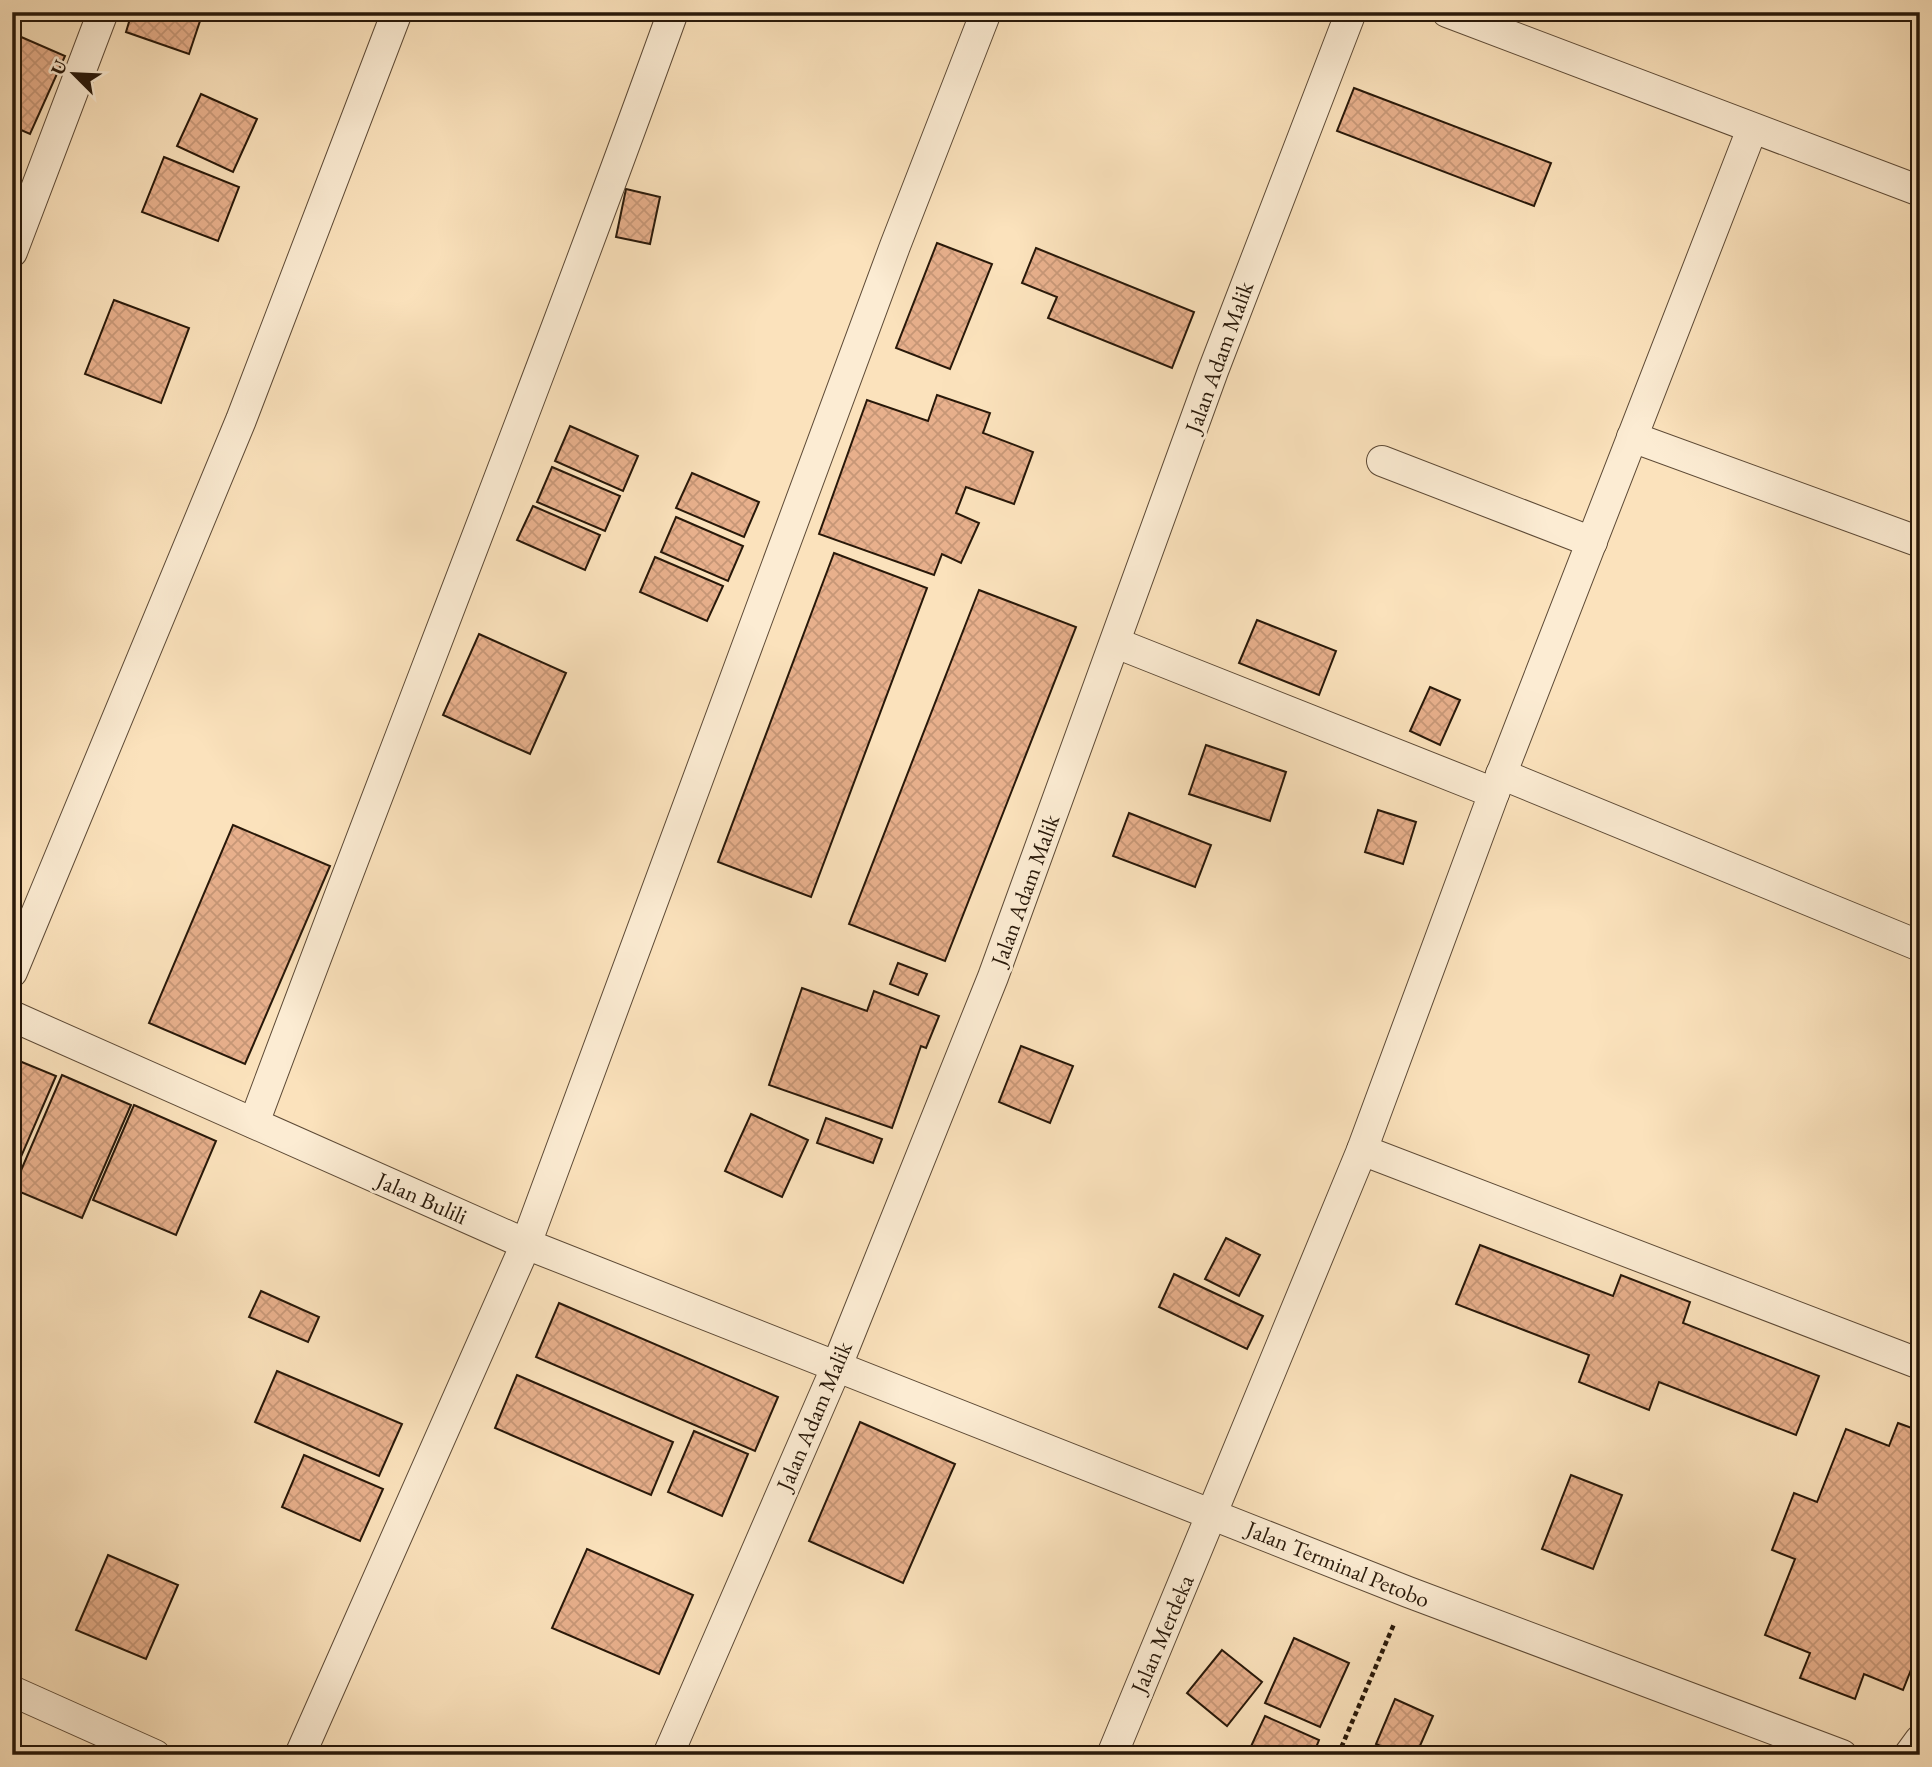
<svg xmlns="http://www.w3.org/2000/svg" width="1932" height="1767" font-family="'EB Garamond',serif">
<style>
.building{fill:url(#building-cross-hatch);stroke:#281809;stroke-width:2}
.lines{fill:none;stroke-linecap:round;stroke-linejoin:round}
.minor-casing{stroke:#5d4a36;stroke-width:32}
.path{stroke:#281809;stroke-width:4.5;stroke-dasharray:5 3.5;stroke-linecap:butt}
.minor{stroke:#fcecd3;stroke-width:30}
.labels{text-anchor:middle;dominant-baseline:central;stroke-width:6;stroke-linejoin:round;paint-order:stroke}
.street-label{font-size:23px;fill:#281809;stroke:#fcecd3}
</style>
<defs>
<pattern id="building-cross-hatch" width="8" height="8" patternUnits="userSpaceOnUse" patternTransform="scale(1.75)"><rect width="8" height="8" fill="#e8b08c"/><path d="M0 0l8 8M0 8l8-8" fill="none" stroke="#c79777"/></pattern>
</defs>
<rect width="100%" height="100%" fill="#fbe2bc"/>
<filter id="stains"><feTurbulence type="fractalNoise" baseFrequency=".00286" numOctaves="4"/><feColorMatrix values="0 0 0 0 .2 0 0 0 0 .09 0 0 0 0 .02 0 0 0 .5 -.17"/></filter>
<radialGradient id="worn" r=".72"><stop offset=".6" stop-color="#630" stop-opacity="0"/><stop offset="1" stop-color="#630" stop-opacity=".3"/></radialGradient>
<!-- building -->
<g class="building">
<path d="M132,12H203L189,54L126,32Z"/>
<path d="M12,33L65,56L30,134L12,126Z"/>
<path d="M1354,88L1551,163L1534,206L1337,131Z"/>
<path d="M201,94L257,119L233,172L177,146Z"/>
<path d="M164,157L239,187L218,241L142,212Z"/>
<path d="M626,189L660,197L650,244L616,237Z"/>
<path d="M937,243L992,264L950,369L896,348Z"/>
<path d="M1036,248L1194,312L1172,368L1048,318L1057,297L1022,283Z"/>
<path d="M114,300L189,328L161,403L85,374Z"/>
<path d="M937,395L990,413L983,433L1033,452L1014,504L966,487L956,513L979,523L961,563L942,554L934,575L819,534L867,400L928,421Z"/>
<path d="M570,426L638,456L623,491L555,461Z"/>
<path d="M552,467L620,496L605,531L537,502Z"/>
<path d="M692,473L759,502L744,537L676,508Z"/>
<path d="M533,506L600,535L585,570L517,540Z"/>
<path d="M676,517L743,546L728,581L661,552Z"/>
<path d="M834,553L927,588L811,897L718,862Z"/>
<path d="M655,557L723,586L707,621L640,592Z"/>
<path d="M979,590L1076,627L945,961L849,924Z"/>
<path d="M1257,620L1336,651L1319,695L1239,663Z"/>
<path d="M479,634L566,673L530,754L443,715Z"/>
<path d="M1430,687L1460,700L1440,745L1410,731Z"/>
<path d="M1206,745L1286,772L1270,821L1189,794Z"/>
<path d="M1378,810L1416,822L1403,864L1365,852Z"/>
<path d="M1129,813L1211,845L1195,887L1113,856Z"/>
<path d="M233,825L330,866L245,1064L149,1023Z"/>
<path d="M898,963L927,974L918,995L890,984Z"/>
<path d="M802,988L867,1011L874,991L939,1016L926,1048L921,1046L892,1128L769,1085Z"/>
<path d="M1021,1046L1073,1066L1050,1123L999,1102Z"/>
<path d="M12,1058L56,1076L14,1173L12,1172Z"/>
<path d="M62,1075L131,1105L82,1218L13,1189Z"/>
<path d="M134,1105L216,1141L176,1235L93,1200Z"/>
<path d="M751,1114L808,1140L782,1197L725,1171Z"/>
<path d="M826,1118L882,1139L873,1163L817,1143Z"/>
<path d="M1226,1238L1260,1255L1239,1296L1205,1279Z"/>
<path d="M1480,1245L1613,1296L1621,1275L1690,1302L1683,1323L1819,1376L1796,1435L1659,1382L1649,1410L1579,1382L1589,1355L1456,1304Z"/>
<path d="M1174,1274L1263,1316L1247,1349L1159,1307Z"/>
<path d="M261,1291L319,1317L308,1342L249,1317Z"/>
<path d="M559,1303L778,1397L755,1451L536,1357Z"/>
<path d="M277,1371L402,1424L379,1476L255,1422Z"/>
<path d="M517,1375L673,1442L651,1495L495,1428Z"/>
<path d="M860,1422L955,1464L903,1583L809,1541Z"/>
<path d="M1898,1423L1920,1431V1647L1903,1690L1864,1674L1855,1699L1800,1678L1810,1653L1765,1635L1795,1559L1772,1550L1794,1493L1817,1502L1846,1429L1889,1446Z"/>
<path d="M694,1431L748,1454L722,1516L668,1492Z"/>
<path d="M304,1455L383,1489L360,1541L282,1507Z"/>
<path d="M1571,1475L1622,1495L1593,1569L1542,1549Z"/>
<path d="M587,1549L693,1595L659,1674L552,1628Z"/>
<path d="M108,1555L178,1585L146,1659L76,1630Z"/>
<path d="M1294,1638L1349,1663L1320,1727L1265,1703Z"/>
<path d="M1222,1650L1262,1682L1227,1726L1187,1693Z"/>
<path d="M1395,1699L1433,1716L1416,1755H1400L1376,1744Z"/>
<path d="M1265,1716L1319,1740L1313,1755H1247Z"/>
</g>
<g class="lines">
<defs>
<g id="minor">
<path d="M1447,12L1920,191"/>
<path d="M12,252L103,12"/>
<path d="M1632,437L1920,542"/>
<path d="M1382,461L1592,542"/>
<path d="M1501,774L1920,946"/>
<path d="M1494,793L1752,129"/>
<path d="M12,972L241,420L397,12"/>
<path d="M12,1016L526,1244L1408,1592L1842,1755"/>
<path d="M254,1123C392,752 539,384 673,12"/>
<path d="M1362,1150L1920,1364"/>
<path d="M12,1691L155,1755"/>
<path d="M300,1755L526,1244L895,246L986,12"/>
<path d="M668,1755L836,1368L993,977L1213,371L1351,12"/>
<path d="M1112,1755L1362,1150L1494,793L1116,643"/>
<path d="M1909,1755L1920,1740"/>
</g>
</defs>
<!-- minor casing -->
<use href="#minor" class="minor-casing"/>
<!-- path -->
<path class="path" d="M1338,1755L1394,1624"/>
<!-- minor -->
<use href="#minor" class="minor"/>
</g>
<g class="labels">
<!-- street labels -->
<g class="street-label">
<text transform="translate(1219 357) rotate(-70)">Jalan Adam Malik</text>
<text transform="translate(1025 890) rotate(-70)">Jalan Adam Malik</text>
<text transform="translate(422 1198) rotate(24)">Jalan Bulili</text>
<text transform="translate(814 1416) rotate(-67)">Jalan Adam Malik</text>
<text transform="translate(1338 1564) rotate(22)">Jalan Terminal Petobo</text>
<text transform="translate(1162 1634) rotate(-67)">Jalan Merdeka</text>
</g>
</g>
<!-- margin -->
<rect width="1932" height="1767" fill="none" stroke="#fbe2bc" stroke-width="42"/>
<rect x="14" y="14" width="1904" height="1739" fill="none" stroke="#281809" stroke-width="3.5"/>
<rect x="21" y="21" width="1890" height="1725" fill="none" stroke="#281809" stroke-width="2"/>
<!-- north arrow -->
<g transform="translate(74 74) rotate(294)" stroke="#fcecd3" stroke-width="5" paint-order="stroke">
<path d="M0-5L12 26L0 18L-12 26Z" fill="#281809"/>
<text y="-10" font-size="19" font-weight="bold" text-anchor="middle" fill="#281809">U</text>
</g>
<rect width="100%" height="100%" filter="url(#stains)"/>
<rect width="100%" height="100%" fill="url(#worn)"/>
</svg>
